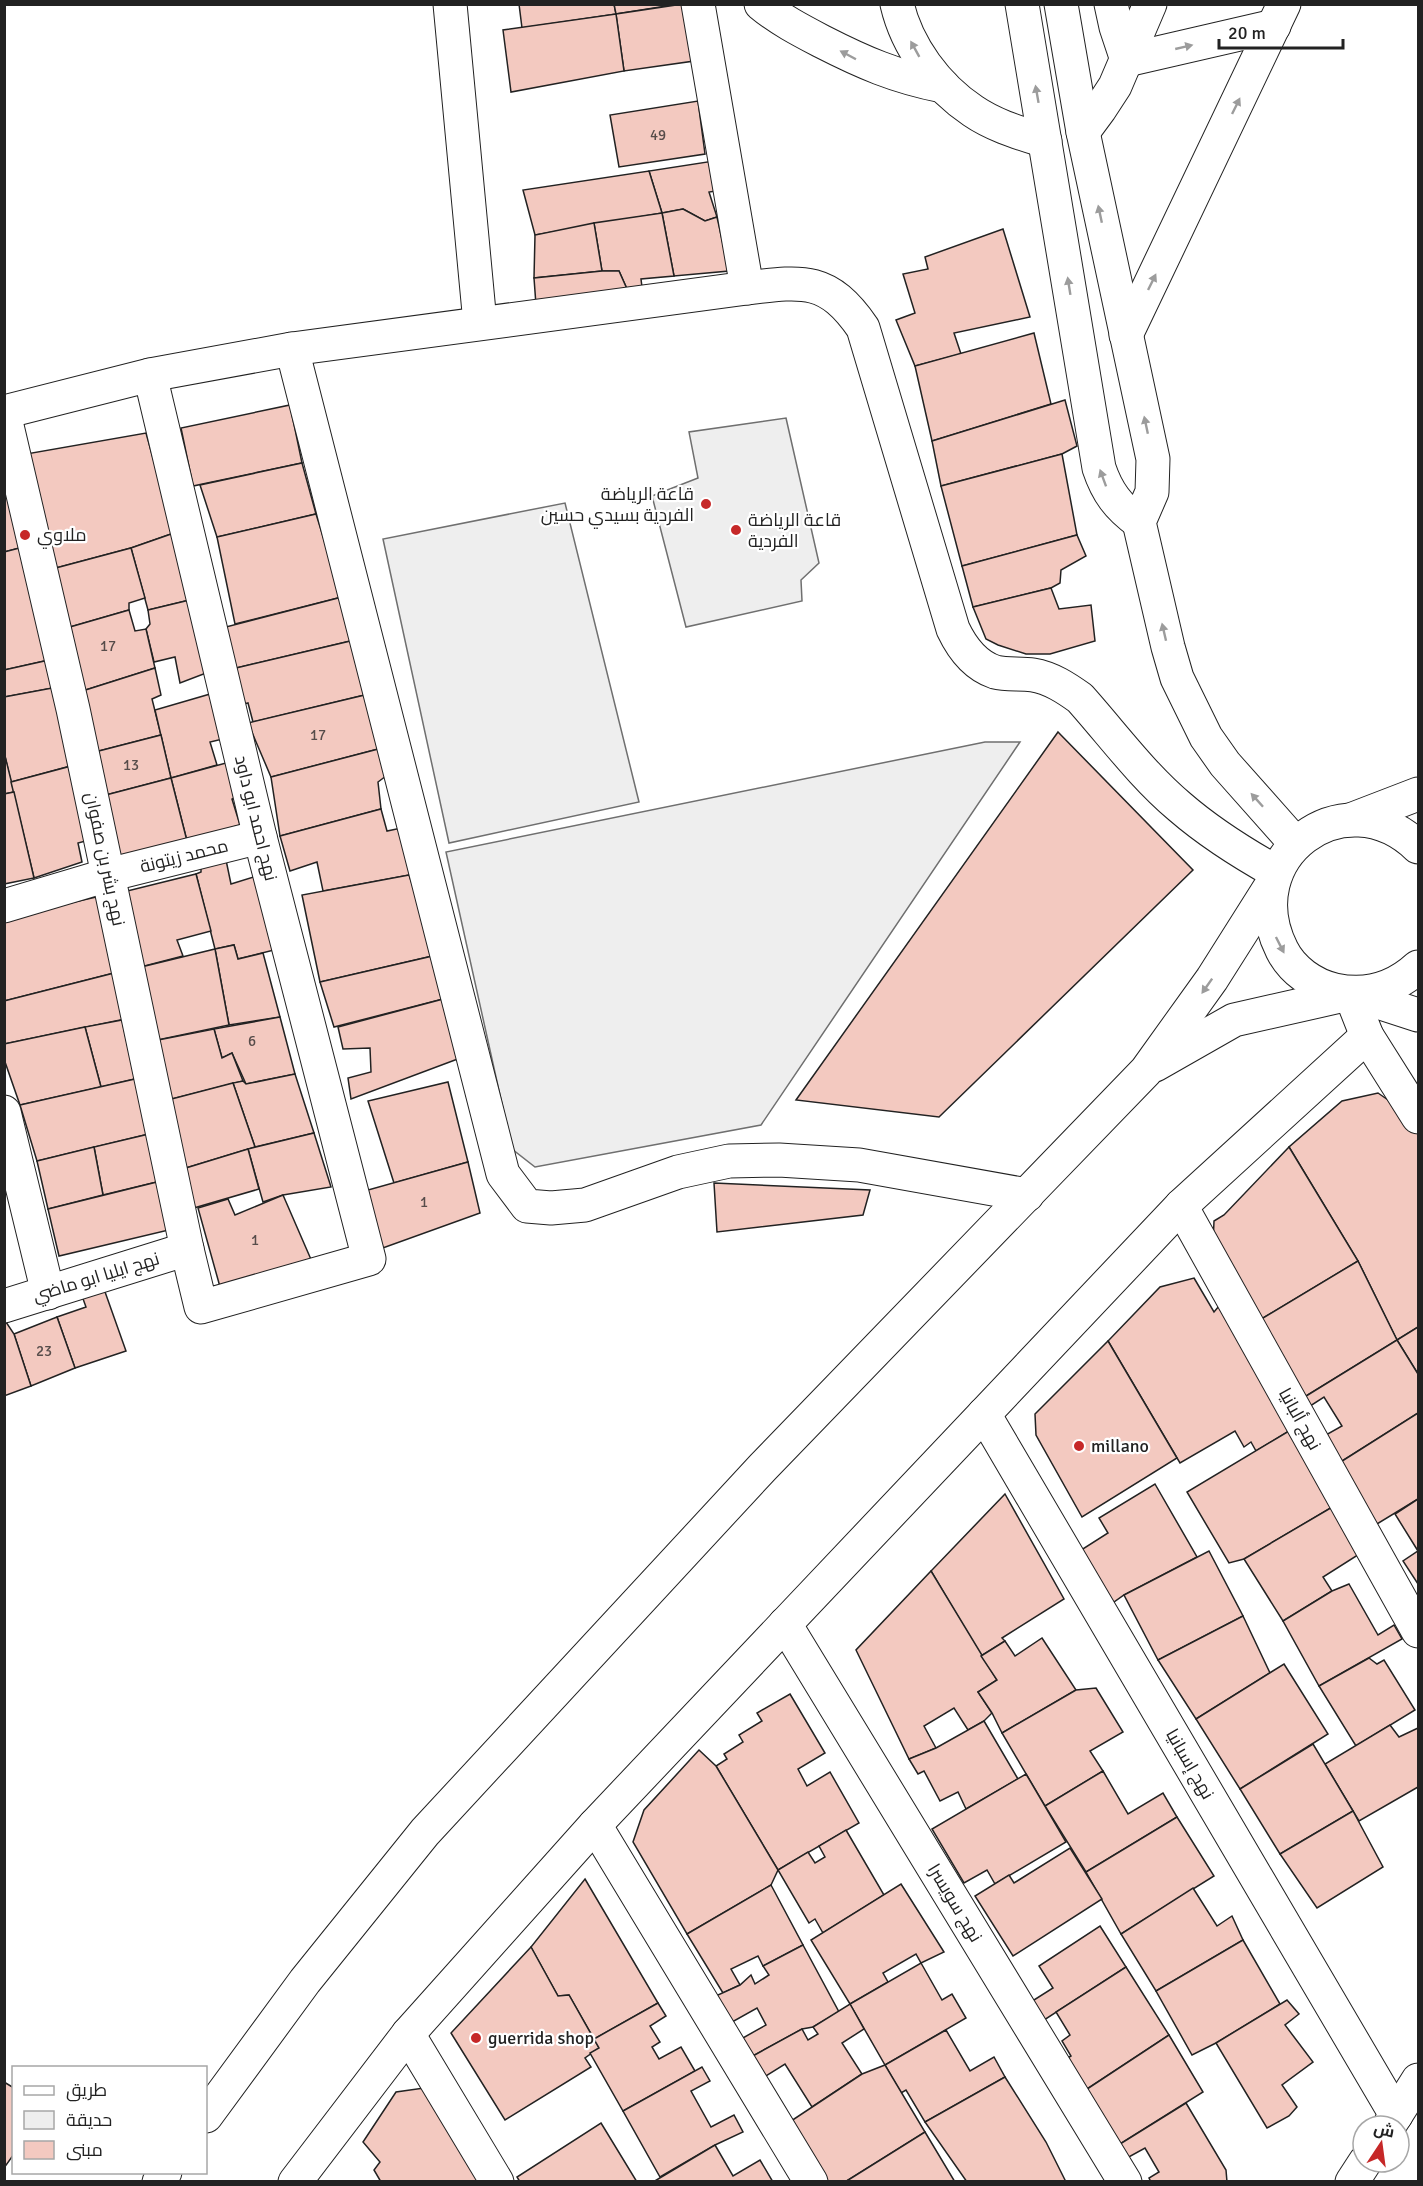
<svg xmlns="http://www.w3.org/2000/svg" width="1423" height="2186" font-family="Signika,Cairo,sans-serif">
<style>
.green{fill:#eee;stroke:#6f6f6f;stroke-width:1.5}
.building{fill:#f3c9c0;stroke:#222;stroke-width:1.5}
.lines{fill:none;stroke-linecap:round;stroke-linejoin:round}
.minor-casing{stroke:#222;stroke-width:35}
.major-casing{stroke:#222;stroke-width:35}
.highway-casing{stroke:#222;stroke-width:35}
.minor{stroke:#fff;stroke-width:33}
.major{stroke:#fff;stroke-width:33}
.highway{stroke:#fff;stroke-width:33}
.oneway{fill:#9c9c9c}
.poi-dot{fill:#c62828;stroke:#fff;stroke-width:2}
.labels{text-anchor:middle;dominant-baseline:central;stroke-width:4.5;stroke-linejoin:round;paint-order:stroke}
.number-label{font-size:15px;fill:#564c4a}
.poi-label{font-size:18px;fill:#222;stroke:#fff;text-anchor:start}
.street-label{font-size:18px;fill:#222;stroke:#fff}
</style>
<rect width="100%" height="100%" fill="#fff"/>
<!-- green -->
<g class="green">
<path d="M786,418L819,563L801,580L802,601L686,627L652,496L698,478L689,432Z"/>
<path d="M565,503L639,802L449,843L383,539Z"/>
<path d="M985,742H1020L761,1125L535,1167L512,1149L446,852Z"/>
</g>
<!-- building -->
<g class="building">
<path d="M519,4H614L616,14L522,28Z"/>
<path d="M614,4H679L616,14Z"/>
<path d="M683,4L694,61L624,71L616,14Z"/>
<path d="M616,14L624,71L511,92L503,30Z"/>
<path d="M698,101L705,154L619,167L610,115Z"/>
<path d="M720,160L722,190L709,192L717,217L705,221L683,209L662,213L649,171Z"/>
<path d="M649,171L662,213L535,235L523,190Z"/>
<path d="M683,209L705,221L717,217L729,271L674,276L662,213Z"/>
<path d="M662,213L674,276L641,279L642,287L627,289L619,271H602L594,223Z"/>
<path d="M594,223L602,271L534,278L535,235Z"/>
<path d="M1003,229L1030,317L954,333L961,354L915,366L896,320L915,313L903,274L928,269L925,257Z"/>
<path d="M602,271H619L627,289L536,305L534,278Z"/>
<path d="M1034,333L1051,404L932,441L915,366Z"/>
<path d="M1065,400L1077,446L1062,454L941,486L932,441Z"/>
<path d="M290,405L302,463L193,486L181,428Z"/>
<path d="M146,433L174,533L131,548L52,569L26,454Z"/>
<path d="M1062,454L1077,535L962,566L941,486Z"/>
<path d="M4,460L35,544L4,552Z"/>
<path d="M302,463L316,514L217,537L200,485Z"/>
<path d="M316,514L342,597L235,624L217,537Z"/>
<path d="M174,533L198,598L148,610L131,548Z"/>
<path d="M1077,535L1086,556L1061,570L1060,583L1051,588L973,607L962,566Z"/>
<path d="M35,544L58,658L4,670V552Z"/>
<path d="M131,548L145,598L129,603V610L63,629L52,569Z"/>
<path d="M1051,588L1059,609L1091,605L1095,641L1050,654H1026L998,645L986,639L973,607Z"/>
<path d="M342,597L359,639L236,668L222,628Z"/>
<path d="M198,598L214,670L180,683L175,657L154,662L146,629L150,624L148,610Z"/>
<path d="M129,610L135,631L146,629L155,668L76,693L63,629Z"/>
<path d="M359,639L369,694L253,722L248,703L240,705L236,668Z"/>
<path d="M58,658L63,686L4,697V670Z"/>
<path d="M155,668L161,695L152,699L161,735L91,753L76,693Z"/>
<path d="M63,686L78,764L11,782L4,752V697Z"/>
<path d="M217,692L231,737L210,742L217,765L171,778L155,710Z"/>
<path d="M369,694L386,747L271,777L248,723Z"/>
<path d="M1058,732L1193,870L939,1117L796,1100Z"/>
<path d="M161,735L171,778L102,796L91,753Z"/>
<path d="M386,747L394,770L378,782L381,809L280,836L271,777Z"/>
<path d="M4,752L14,792L4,794Z"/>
<path d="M237,760L243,793L232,799L240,825L187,841L171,778Z"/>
<path d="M75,765L93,839L78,843L82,862L34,878L11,782Z"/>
<path d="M171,778L187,841L118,858L102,796Z"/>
<path d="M14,792L34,878L4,884V794Z"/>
<path d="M381,809L387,831L401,828L415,869L409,875L323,891L317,862L290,871L280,836Z"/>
<path d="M226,860L231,884L257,876L282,948L238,959L234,945L215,949L196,874L201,872V864Z"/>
<path d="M196,874L211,931L177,940L183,956L133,969L115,894Z"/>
<path d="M409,875L437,955L320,982L302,895Z"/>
<path d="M105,895L122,971L4,1001V918Z"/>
<path d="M234,945L238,959L263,953L280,1017L229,1025L215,949Z"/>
<path d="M215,949L229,1025L148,1042L133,969Z"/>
<path d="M437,955L447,998L334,1027L320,982Z"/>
<path d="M122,971L130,1018L4,1044V1001Z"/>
<path d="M447,998L463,1057L351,1099L348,1078L371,1072L370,1048L343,1049L338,1027Z"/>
<path d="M280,1017L295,1074L246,1084L232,1053L222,1058L214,1029Z"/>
<path d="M122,1020L135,1079L101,1087L85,1027Z"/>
<path d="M85,1027L101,1087L20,1105L4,1059V1044Z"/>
<path d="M214,1029L222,1058L232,1053L243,1081L160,1102L148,1042Z"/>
<path d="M295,1074L314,1133L255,1147L233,1083L243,1081L246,1084Z"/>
<path d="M135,1079L149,1134L37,1161L20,1105Z"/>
<path d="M448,1082L468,1162L394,1183L368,1101Z"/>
<path d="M233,1083L255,1147L176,1171L160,1102Z"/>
<path d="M1378,1093L1401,1109L1418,1129V1327L1397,1340L1358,1261L1289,1147L1342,1101Z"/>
<path d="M314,1133L331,1187L283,1195L263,1202L248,1149Z"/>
<path d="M149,1134L161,1181L103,1195L94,1147Z"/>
<path d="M94,1147L103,1195L48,1209L37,1161Z"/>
<path d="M1289,1147L1358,1261L1258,1321L1213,1244L1214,1221L1224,1215Z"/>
<path d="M248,1149L259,1189L187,1210L176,1171Z"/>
<path d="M468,1162L480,1213L380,1249L368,1190Z"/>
<path d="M161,1181L173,1229L59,1256L48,1209Z"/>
<path d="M714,1183L870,1190L863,1215L717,1232Z"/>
<path d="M283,1195L313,1264L222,1294L198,1208L228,1199L235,1215Z"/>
<path d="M1358,1261L1397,1340L1298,1401L1258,1321Z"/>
<path d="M1194,1278L1214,1312L1224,1300L1289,1431L1256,1451L1251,1442L1244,1447L1235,1431L1180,1463L1108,1341L1160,1287Z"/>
<path d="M104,1289L126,1351L75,1368L57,1317L86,1307L82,1296Z"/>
<path d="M57,1317L75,1368L31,1386L14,1334Z"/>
<path d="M4,1319L14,1334L31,1386L4,1396Z"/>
<path d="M1418,1327V1374L1397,1340Z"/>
<path d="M1397,1340L1418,1374V1413L1339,1463L1324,1436L1342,1426L1324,1397L1304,1410L1298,1401Z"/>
<path d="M1108,1341L1177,1458L1082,1517L1036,1435L1035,1414Z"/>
<path d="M1418,1413V1499L1377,1524L1339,1463Z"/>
<path d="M1289,1431L1334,1506L1244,1559L1229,1563L1187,1492Z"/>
<path d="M1155,1484L1197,1557L1124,1595L1107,1607L1078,1552L1108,1533L1099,1518Z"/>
<path d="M1005,1494L1064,1599L1002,1638L1005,1641L981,1656L931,1571Z"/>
<path d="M1418,1499V1551L1395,1514Z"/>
<path d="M1334,1506L1361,1553L1323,1577L1332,1591L1283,1621L1244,1559Z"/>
<path d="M1209,1551L1243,1616L1158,1660L1124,1595Z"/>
<path d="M1418,1551V1584L1403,1561Z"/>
<path d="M931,1571L997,1680L978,1692L992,1713L984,1721L968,1730L954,1708L924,1726L936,1748L909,1759L856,1650Z"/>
<path d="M1349,1584L1378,1635L1394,1625L1402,1639L1319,1686L1283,1621L1332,1591Z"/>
<path d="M1243,1616L1270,1673L1196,1719L1158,1660Z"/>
<path d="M1042,1638L1076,1690L1002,1733L992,1713L978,1692L997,1680L981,1656L1005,1641L1015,1656Z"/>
<path d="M1369,1658L1377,1664L1384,1660L1415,1710L1356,1746L1319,1686Z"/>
<path d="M1284,1664L1328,1734L1240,1789L1196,1719Z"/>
<path d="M1096,1688L1123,1732L1090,1751L1103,1771L1045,1806L1002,1733L1076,1690Z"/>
<path d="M790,1694L825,1753L798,1769L807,1786L830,1772L859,1823L778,1870L716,1766L727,1759L724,1754L743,1742L739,1735L762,1721L757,1713Z"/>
<path d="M984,1721L1018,1779L966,1809L958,1792L940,1801L924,1771L918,1774L909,1759L936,1748Z"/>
<path d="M1390,1725L1399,1737L1418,1728V1787L1359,1821L1325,1764Z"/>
<path d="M1313,1744L1353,1811L1280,1854L1240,1789Z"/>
<path d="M699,1750L716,1766L778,1870L771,1885L687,1934L633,1842L644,1810Z"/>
<path d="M1103,1771L1128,1814L1163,1793L1177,1817L1086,1872L1045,1806Z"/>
<path d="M1026,1774L1066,1842L995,1884L987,1870L964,1883L932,1829Z"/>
<path d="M1353,1811L1383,1867L1317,1908L1280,1854Z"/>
<path d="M1177,1817L1214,1876L1121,1934L1086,1872Z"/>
<path d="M846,1830L884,1895L823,1933L815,1919L809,1923L778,1870L808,1852L815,1863L825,1857L819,1846Z"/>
<path d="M1070,1848L1102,1899L1013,1956L975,1896L1009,1875L1014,1883Z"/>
<path d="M585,1879L658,2003L594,2039L569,1995L558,1996L531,1947Z"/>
<path d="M901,1884L944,1952L921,1963L916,1954L883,1973L888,1982L850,2004L811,1940Z"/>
<path d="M771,1885L803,1945L763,1966L758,1956L731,1969L740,1985L723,1993L687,1934Z"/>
<path d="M1193,1888L1217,1926L1232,1916L1243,1940L1156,1991L1121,1934Z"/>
<path d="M1100,1926L1126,1967L1038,2024L1026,2005L1053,1988L1039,1966Z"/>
<path d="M1243,1940L1280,2004L1216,2043L1192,2055L1156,1991Z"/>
<path d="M803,1945L839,2012L813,2027L802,2029L751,2057L741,2039L766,2025L757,2008L725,2026L709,1999L740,1985L751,1975L755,1984L769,1975L763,1966Z"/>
<path d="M531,1947L558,1996L569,1995L599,2048L585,2058L591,2067L505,2120L451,2033Z"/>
<path d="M921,1963L942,2000L952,1994L966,2018L885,2065L850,2004Z"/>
<path d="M1126,1967L1169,2035L1081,2093L1060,2063L1071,2056L1062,2041L1070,2035L1056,2012Z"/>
<path d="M1287,2000L1299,2014L1285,2025L1313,2062L1282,2085L1297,2107L1289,2116L1267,2128L1216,2043Z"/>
<path d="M658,2003L666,2016L650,2026L660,2042L652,2047L659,2059L681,2047L695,2071L623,2111L590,2053L599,2048L594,2039Z"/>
<path d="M850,2004L864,2029L842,2043L862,2074L812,2107L785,2064L761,2079L751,2057L802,2029L808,2040L818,2034L813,2027Z"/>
<path d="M946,2030L970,2071L994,2057L1005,2077L925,2122L906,2090L901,2093L885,2065Z"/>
<path d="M1169,2035L1203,2092L1120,2144L1081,2093Z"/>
<path d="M885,2065L925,2132L845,2182H827L788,2123L862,2074Z"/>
<path d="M702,2067L710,2081L691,2091L711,2127L734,2115L743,2132L715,2145L660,2177L623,2111Z"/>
<path d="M1005,2077L1046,2142L1066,2182H967L925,2122Z"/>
<path d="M4,2082L14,2088V2154L4,2168Z"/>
<path d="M424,2088L485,2182H381L374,2170L380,2162L363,2142L396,2092Z"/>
<path d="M1186,2103L1226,2170L1227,2182H1151L1149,2178L1159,2172L1145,2148L1127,2158L1120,2144Z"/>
<path d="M601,2123L637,2182H520L517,2177Z"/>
<path d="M925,2132L955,2182H845Z"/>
<path d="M715,2145L733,2176L760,2160L773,2182H653Z"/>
</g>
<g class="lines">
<defs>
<g id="minor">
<path d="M450,4L480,323"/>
<path d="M698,4L747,288"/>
<path d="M761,4C779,19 800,30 821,41C862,62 896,77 943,86"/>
<path d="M897,4C907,47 937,87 973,111C995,126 1020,133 1045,141"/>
<path d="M1022,4L1099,468C1107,492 1118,507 1139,522"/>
<path d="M1061,4L1083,132L1153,459L1152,492L1139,522L1168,647L1177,678L1206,737L1225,764L1296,844"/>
<path d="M1111,4L1116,27L1127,60L1274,26"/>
<path d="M1083,132L1100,109L1115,86L1150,4"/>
<path d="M1126,335L1284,4"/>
<path d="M292,349L503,1174L527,1206L551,1208L585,1205L678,1172L729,1161L779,1160L859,1165L1027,1195"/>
<path d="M4,412L150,375L292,349L747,288C803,281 828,277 863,328L953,629C962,648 974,665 995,672C1007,675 1021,673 1033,675C1051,678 1066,688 1080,698C1113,735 1142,775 1180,807C1210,833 1242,853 1276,872"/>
<path d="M4,413L73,709L187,1249L201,1307L369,1259L260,837L150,375"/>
<path d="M4,906L108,875L260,837"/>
<path d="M1350,993L1367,1036L1418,1117"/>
<path d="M4,1112L48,1293"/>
<path d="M1181,1206L1418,1631"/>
<path d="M4,1306L187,1249"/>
<path d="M984,1414L1396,2115"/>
<path d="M785,1624L1125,2182"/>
<path d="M595,1825L811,2182"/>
<path d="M408,2034L497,2182"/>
<path d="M1389,2126L1418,2080"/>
<path d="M295,2182L408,2034L595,1825L1181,1206L1367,1036"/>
<path d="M1352,2182L1365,2162"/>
</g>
<g id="major">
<path d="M1353,819L1418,794"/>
<path d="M1418,847C1344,776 1235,857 1282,950C1292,970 1313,985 1335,990C1367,997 1394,989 1418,967"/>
<path d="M1155,1065L1234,1020L1349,994"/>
<path d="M206,2116L305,1981L425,1832L763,1467L1146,1071L1212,979L1272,884"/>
<path d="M159,2182L165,2172"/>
</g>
<path id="highway" d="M1350,993L1418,1015"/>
</defs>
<!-- minor casing -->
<use href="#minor" class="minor-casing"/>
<!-- major casing -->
<use href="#major" class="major-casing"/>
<!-- highway casing -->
<use href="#highway" class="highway-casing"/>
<!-- minor -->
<use href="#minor" class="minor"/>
<!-- major -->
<use href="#major" class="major"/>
<!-- highway -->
<use href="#highway" class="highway"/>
</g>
<!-- one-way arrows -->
<defs><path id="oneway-solid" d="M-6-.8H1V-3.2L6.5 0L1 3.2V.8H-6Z" transform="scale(1.5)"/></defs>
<g class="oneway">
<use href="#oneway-solid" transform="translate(1184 47) rotate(-13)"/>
<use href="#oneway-solid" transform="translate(915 49) rotate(-119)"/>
<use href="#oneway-solid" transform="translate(848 55) rotate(-152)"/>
<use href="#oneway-solid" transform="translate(1037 94) rotate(-100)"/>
<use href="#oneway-solid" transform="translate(1236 106) rotate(-64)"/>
<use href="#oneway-solid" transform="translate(1100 214) rotate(-102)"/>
<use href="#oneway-solid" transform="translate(1152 282) rotate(-64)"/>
<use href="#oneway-solid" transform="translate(1069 286) rotate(-99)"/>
<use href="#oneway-solid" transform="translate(1146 425) rotate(-102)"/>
<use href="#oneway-solid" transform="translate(1103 478) rotate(-110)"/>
<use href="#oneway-solid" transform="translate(1164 632) rotate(-103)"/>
<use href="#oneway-solid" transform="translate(1257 800) rotate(-132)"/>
<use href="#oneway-solid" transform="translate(1280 945) rotate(63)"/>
<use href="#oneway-solid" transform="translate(1207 986) rotate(125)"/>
</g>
<!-- markers -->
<g class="poi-dot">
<circle cx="706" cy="504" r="6"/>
<circle cx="736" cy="530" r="6"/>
<circle cx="25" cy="535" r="6"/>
<circle cx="1079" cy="1446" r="6"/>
<circle cx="476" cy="2038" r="6"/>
</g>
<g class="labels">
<!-- number labels -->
<g class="number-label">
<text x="658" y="135">49</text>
<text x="108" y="646">17</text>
<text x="318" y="735">17</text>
<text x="131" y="765">13</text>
<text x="252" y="1041">6</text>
<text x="424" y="1202">1</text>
<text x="255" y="1240">1</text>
<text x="44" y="1351">23</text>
</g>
<!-- poi labels -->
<g class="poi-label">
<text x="694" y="494" text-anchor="end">قاعة الرياضة<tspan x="694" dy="21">الفردية بسيدي حسين</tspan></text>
<text x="748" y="520">قاعة الرياضة<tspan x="748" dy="21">الفردية</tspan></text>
<text x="37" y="535">ملاوي</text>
<text x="1091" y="1446">millano</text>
<text x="488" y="2038">guerrida shop</text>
</g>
<!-- street labels -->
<g class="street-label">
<text transform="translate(256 818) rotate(76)">نهج احمد ابو داود</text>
<text transform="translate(184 856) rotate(-14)">محمد زيتونة</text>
<text transform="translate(105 859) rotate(78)">نهج بشر بن صفوان</text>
<text transform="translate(96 1277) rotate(-17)">نهج ايليا ابو ماضي</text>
<text transform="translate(1300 1419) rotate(61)">نهج ألبانيا</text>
<text transform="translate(1190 1764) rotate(60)">نهج إسبانيا</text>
<text transform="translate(955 1903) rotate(59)">نهج سويسرا</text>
</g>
</g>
<!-- border -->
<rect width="1423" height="2186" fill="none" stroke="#222222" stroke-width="12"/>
<!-- legend -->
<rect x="12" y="2066" width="195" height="108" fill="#ffffff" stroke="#a7a7a7" stroke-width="1.5"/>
<rect x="24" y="2086" width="30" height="9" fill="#ffffff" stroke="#a7a7a7" stroke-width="1.5"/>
<text x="66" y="2096" font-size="18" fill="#222222">طريق</text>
<rect x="24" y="2111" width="30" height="18" fill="#eeeeee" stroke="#a7a7a7" stroke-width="1.5"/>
<text x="66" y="2126" font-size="18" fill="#222222">حديقة</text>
<rect x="24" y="2141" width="30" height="18" fill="#f3c9c0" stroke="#a7a7a7" stroke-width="1.5"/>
<text x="66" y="2156" font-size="18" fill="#222222">مبنى</text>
<!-- north arrow -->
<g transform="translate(1381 2144) rotate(13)"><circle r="28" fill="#ffffff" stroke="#a7a7a7" stroke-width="1.5"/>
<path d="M0-4.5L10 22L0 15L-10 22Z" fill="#c62828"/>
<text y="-9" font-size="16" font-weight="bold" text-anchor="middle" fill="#222222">ش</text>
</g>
<!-- scale -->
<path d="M1219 39v9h124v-9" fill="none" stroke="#222222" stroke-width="3"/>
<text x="1228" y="39" font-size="18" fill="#222222" stroke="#ffffff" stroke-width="4.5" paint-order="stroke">20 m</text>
</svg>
